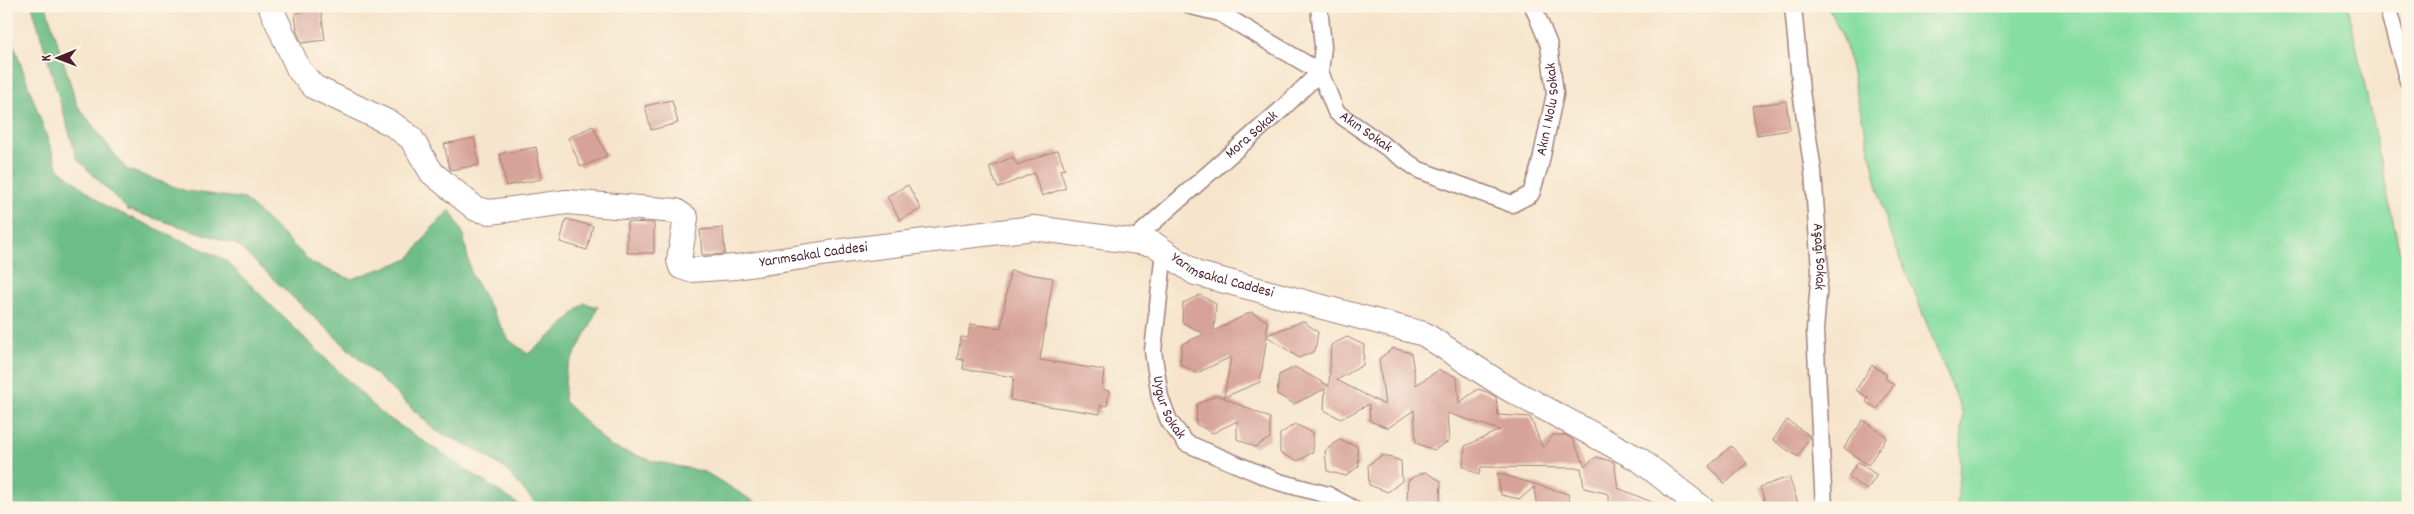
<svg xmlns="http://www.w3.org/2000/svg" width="2414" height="514" font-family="Dekko,sans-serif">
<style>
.green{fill:#87dea2;stroke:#687e66}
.forest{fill:#6dbd88;stroke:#5c6e5a}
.building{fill:#d7a399}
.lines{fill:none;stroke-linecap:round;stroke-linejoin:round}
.street-casing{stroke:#a0827c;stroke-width:19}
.secondary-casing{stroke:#a0827c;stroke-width:26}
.street{stroke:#fff;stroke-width:16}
.secondary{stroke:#fff;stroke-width:24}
.labels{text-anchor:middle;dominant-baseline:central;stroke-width:5;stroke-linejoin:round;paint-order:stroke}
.street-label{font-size:15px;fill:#4a1f2b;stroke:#fcf5e5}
</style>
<rect width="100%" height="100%" fill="#fcf5e5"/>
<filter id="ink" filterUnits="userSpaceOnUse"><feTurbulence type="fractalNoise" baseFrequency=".02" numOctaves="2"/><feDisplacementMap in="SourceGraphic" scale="10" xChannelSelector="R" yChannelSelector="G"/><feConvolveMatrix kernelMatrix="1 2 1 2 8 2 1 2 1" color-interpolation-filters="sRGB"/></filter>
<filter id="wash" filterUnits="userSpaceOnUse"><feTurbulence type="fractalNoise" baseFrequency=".0096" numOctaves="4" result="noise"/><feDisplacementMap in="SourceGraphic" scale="20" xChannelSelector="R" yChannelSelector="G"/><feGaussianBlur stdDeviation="1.12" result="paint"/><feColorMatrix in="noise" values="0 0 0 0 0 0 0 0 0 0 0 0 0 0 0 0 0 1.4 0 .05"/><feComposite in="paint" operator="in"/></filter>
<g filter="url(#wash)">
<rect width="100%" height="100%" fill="#f6e5cc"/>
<!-- green -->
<path class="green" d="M1828,6H2348L2408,292V508H1957L1963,414L1886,222L1845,43Z"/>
<!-- forest -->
<g class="forest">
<path d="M32,6H46L77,105L126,169L186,191L245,199L313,264L351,279L409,259L433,227L450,210L463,233L471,274L509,340L528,354L559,329L584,303L598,307L589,328L566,370L564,401L611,447L653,461L705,472L765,508L538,506L504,468L475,449L436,431L236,244L128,210L77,159Z"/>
<path d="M6,23L58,168L107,207L224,259L381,413L524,508H6Z"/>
</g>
<g id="blocks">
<!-- building -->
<g class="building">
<path d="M321,10L325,40L302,43L297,32L295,13Z"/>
<path d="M672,100L678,123L651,130L645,106Z"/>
<path d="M1786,101L1790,130L1757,135L1752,106Z"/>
<path d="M593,126L607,156L581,167L568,138Z"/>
<path d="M474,138L479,165L450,170L444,144Z"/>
<path d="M536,147L542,179L506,186L500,154Z"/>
<path d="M1058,150L1065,169L1060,170L1066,188L1042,196L1034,173L998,188L989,167L1013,157L1017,165Z"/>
<path d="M908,185L921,209L900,220L887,196Z"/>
<path d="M566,219L593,226L587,250L560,242Z"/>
<path d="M627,222L654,223V253H627Z"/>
<path d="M723,228L725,254L702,255L700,230Z"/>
<path d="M1010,271L1053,278L1040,360L1104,370L1102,389L1109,391L1107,406L1101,405L1100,414L1010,400L1014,377L963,369L964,360L957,359L961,337L968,338L970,324L1001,328Z"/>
<path d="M1200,295L1216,304L1214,331L1251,312L1267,321V335L1303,321L1318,332L1315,351L1299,358L1267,336L1260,382L1224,397L1231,357L1197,373L1180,364L1182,344L1204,334L1182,322L1183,303Z"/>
<path d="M1347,337L1364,345L1363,365L1337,380L1385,405L1379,359L1393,348L1411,353L1416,385L1439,370L1457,377L1459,403L1478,389L1487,392L1496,397L1498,415L1530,417L1543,448L1553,435H1566L1573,440L1585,466L1596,457L1614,462L1618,488L1666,508H1609V494L1584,488L1581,468L1481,467L1479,475L1463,466L1465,446L1500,430L1447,413L1449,441L1434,450L1416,443L1414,410L1388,428L1370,421L1369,404L1341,419L1324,410L1325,389L1294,404L1277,394L1279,375L1295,367L1329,386L1331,345Z"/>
<path d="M1872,365L1887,375L1885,378L1894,385L1877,409L1866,402L1868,398L1856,390Z"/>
<path d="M1217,395L1270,418V438L1255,447L1237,439V421L1213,433L1196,424L1197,404Z"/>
<path d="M1787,420L1810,436L1798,457L1773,440Z"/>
<path d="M1863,420L1887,437L1868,465L1844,448Z"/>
<path d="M1295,424L1314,433L1313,434V452L1298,461L1280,453V434Z"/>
<path d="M1339,440L1357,446L1359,466L1346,476L1327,471L1325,451Z"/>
<path d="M1731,446L1747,463L1725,484L1709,466Z"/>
<path d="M1383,455L1401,461L1402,481L1388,492L1369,485L1368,465Z"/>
<path d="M1858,462L1877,475L1867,490L1848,477Z"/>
<path d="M1425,472L1441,481L1440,501L1422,508L1407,499L1408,480Z"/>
<path d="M1497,473L1568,494L1571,508H1537L1534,487L1520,499L1501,495Z"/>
<path d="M1789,477L1798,503L1786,508H1767L1760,487Z"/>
</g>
</g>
</g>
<g filter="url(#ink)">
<use href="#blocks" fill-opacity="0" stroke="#a0827c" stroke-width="1"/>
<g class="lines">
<defs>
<g id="street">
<path id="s1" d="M1191,6L1220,13L1320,72L1336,112L1419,170L1512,204L1531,194L1540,165L1555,94L1549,45L1533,6"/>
<path id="s2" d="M1793,6L1801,91L1813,171L1820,270L1815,330L1824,508"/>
<path d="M2387,6L2408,81"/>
<path id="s3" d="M1132,241L1282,109L1320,72L1323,47L1319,6"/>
<path id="s4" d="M1164,251L1153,351L1160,397L1169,421L1186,443L1279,482L1328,495L1352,508"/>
</g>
<g id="secondary">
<path id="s5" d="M270,6L299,70L314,87L392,124L411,138L432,173L476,209L490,212L567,202L676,211L686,218L679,260L681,267L690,270L736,267L842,251L1034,228L1154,244L1195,273L1424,334L1507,388L1640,460L1702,508"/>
</g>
</defs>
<!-- street casing -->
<use href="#street" class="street-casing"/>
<!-- secondary casing -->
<use href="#secondary" class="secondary-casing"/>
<!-- street -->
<use href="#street" class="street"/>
<!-- secondary -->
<use href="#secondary" class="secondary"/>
</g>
</g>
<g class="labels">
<!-- street labels -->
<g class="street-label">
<text stroke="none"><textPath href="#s1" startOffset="498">Akın 1 Nolu Sokak</textPath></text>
<text stroke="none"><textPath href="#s1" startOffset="225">Akın Sokak</textPath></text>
<text stroke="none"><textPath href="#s3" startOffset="160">Mora Sokak</textPath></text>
<text stroke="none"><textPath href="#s5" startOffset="698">Yarımsakal Caddesi</textPath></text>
<text stroke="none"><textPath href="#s2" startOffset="252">Aşağı Sokak</textPath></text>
<text stroke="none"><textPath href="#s5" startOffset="1118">Yarımsakal Caddesi</textPath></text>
<text stroke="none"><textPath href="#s4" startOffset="160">Uygur Sokak</textPath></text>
</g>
</g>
<!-- margin -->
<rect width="2414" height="514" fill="none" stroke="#fcf5e5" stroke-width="25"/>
<!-- north arrow -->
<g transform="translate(58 58) rotate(269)" stroke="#fcf5e5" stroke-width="4" paint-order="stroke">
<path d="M0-4L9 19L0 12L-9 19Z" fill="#4a1f2b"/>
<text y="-8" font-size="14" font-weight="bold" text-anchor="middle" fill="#4a1f2b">K</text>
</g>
</svg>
